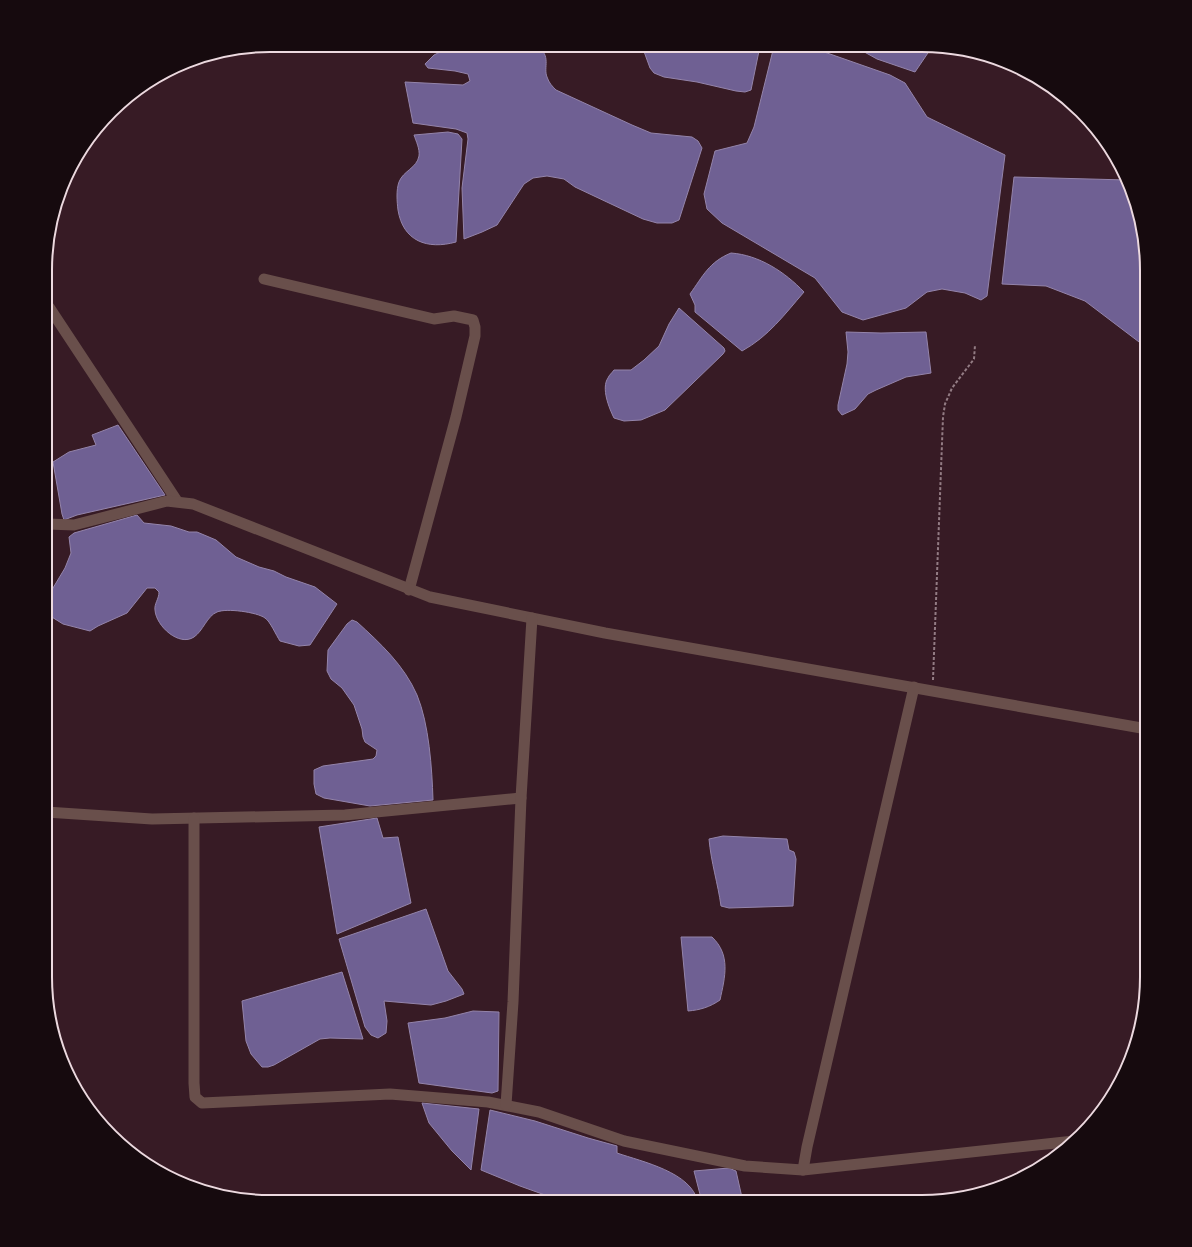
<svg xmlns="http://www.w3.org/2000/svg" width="1192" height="1247" font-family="Mulish,sans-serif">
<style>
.water{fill:#6f6093;stroke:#9484aa}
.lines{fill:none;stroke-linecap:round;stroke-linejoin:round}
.path{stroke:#937c84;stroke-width:2;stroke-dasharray:3 2;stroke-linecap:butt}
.minor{stroke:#694f4b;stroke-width:11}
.rim{fill:none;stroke:#ecd9df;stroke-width:2}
</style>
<rect width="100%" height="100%" fill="#371b25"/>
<!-- water -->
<g class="water">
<path d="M452,46H537C552,56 543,67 547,77C549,83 552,86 556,90L632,125L651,133L692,137L698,141L702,148L679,220L672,223H657L643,219L575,187L564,179L547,176L533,178L524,184L497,225L482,232L464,239L462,188L468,139L467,133L456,129L413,123L405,82L463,85L470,81L468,74L455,71L428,68L425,64L434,55Z"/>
<path d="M642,46H760L751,90L745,92L736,91L697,82L664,77L654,73L650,68Z"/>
<path d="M774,46L810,47L890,75L905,83L927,117L1005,155L987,296L981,300L965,293L942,289L927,292L906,308L863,320L842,312L815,278L722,223L707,209L704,194L715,151L747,143L754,127Z"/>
<path d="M859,47H932L915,72L877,59L859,49Z"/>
<path d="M448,132L458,134L462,139L456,242C427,250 403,241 398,210C397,202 396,190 399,182C403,171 417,168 419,156C420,149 416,141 414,135Z"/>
<path d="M1014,177L1127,180L1135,198L1147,255V348L1085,301L1046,286L1002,284Z"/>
<path d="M731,253C759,255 785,272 804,292C784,315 769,336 742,351L695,312V305L690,294C703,276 709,262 731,253Z"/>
<path d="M679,308L724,348L725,351L723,354L665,410L641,420L624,421L614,418C609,408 601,388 608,378C609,375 612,373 614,370H631L644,360L659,346L669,324Z"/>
<path d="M846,332L881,333L926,332L931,373L906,377L876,390L868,394L855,409L842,415L838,410V405L847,364L848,352Z"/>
<path d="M118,425L165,495L77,515L64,520L62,514L53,462L69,452L96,445L92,435Z"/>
<path d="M137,515L144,523L171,526L189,532H197L216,540L236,557L259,567L274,571L286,577L315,587L337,604L310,645L299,646L280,641C276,635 270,621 265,618C257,612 226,608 217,612C207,616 203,631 194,637C179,647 156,626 155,610C154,604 159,599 159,592L155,588H147L127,613L98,626L90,631L63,624L47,614V598L65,568L71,553L69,537L74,533Z"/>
<path d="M352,620L357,622C380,643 404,665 417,695C429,724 432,768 433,800L370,806L324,798L316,794L314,784V770L323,766L373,759L376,756L377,750L365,742L363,737L362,729L354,705L342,688L331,679L327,671L328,650L347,624Z"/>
<path d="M377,818L383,838L398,837L411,903L337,934L319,827Z"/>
<path d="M723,836L787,839L789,850L794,852L796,859L793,906L729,908L721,906C718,884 711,862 709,839Z"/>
<path d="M426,909L448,971L462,989L464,994L446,1001L431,1005L384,1001L387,1021L386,1033L378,1038L371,1035L365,1027L339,939Z"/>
<path d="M681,937H712C731,955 725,977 720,1000C710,1007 700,1010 688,1011Z"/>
<path d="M342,972L363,1039L330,1038L320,1039L274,1065L268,1067H262L251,1054L246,1041L242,1001Z"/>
<path d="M473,1011L499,1012L498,1091L492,1093L419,1083L408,1023L445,1018Z"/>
<path d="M422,1103L479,1109L471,1170L452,1151L429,1123Z"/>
<path d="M490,1110L535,1121L588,1138L617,1146V1153C643,1162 691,1172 698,1202L559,1200L520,1186L481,1170Z"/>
<path d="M729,1168L736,1171L743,1202H702L694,1171Z"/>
</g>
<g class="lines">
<!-- path -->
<path class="path" d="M933,680L943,417L945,404L952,388L974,359L975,345"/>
<!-- minor -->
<g class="minor">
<path d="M264,279L434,319L454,316L473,320L475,327V336L456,417L409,590"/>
<path d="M49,307L177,501"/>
<path d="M48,524L74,525L167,501L193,504L430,597L605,633L1147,729"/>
<path d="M46,812L152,819L345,815L521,798"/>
<path d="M194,818V1083L195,1097L202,1103L390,1094L488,1102L539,1112L624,1141L745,1166L803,1170L1074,1141"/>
<path d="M506,1105L513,1002L521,798L532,618"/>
<path d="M803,1170L807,1147L914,687"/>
</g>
</g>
<!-- crop -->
<path d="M0 0H1192V1247H0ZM270 52H922A218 218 0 0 1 1140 270V977A218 218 0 0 1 922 1195H270A218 218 0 0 1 52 977V270A218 218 0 0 1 270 52Z" fill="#160a0e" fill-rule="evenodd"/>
<path class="rim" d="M270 52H922A218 218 0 0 1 1140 270V977A218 218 0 0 1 922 1195H270A218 218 0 0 1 52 977V270A218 218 0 0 1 270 52Z"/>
</svg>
